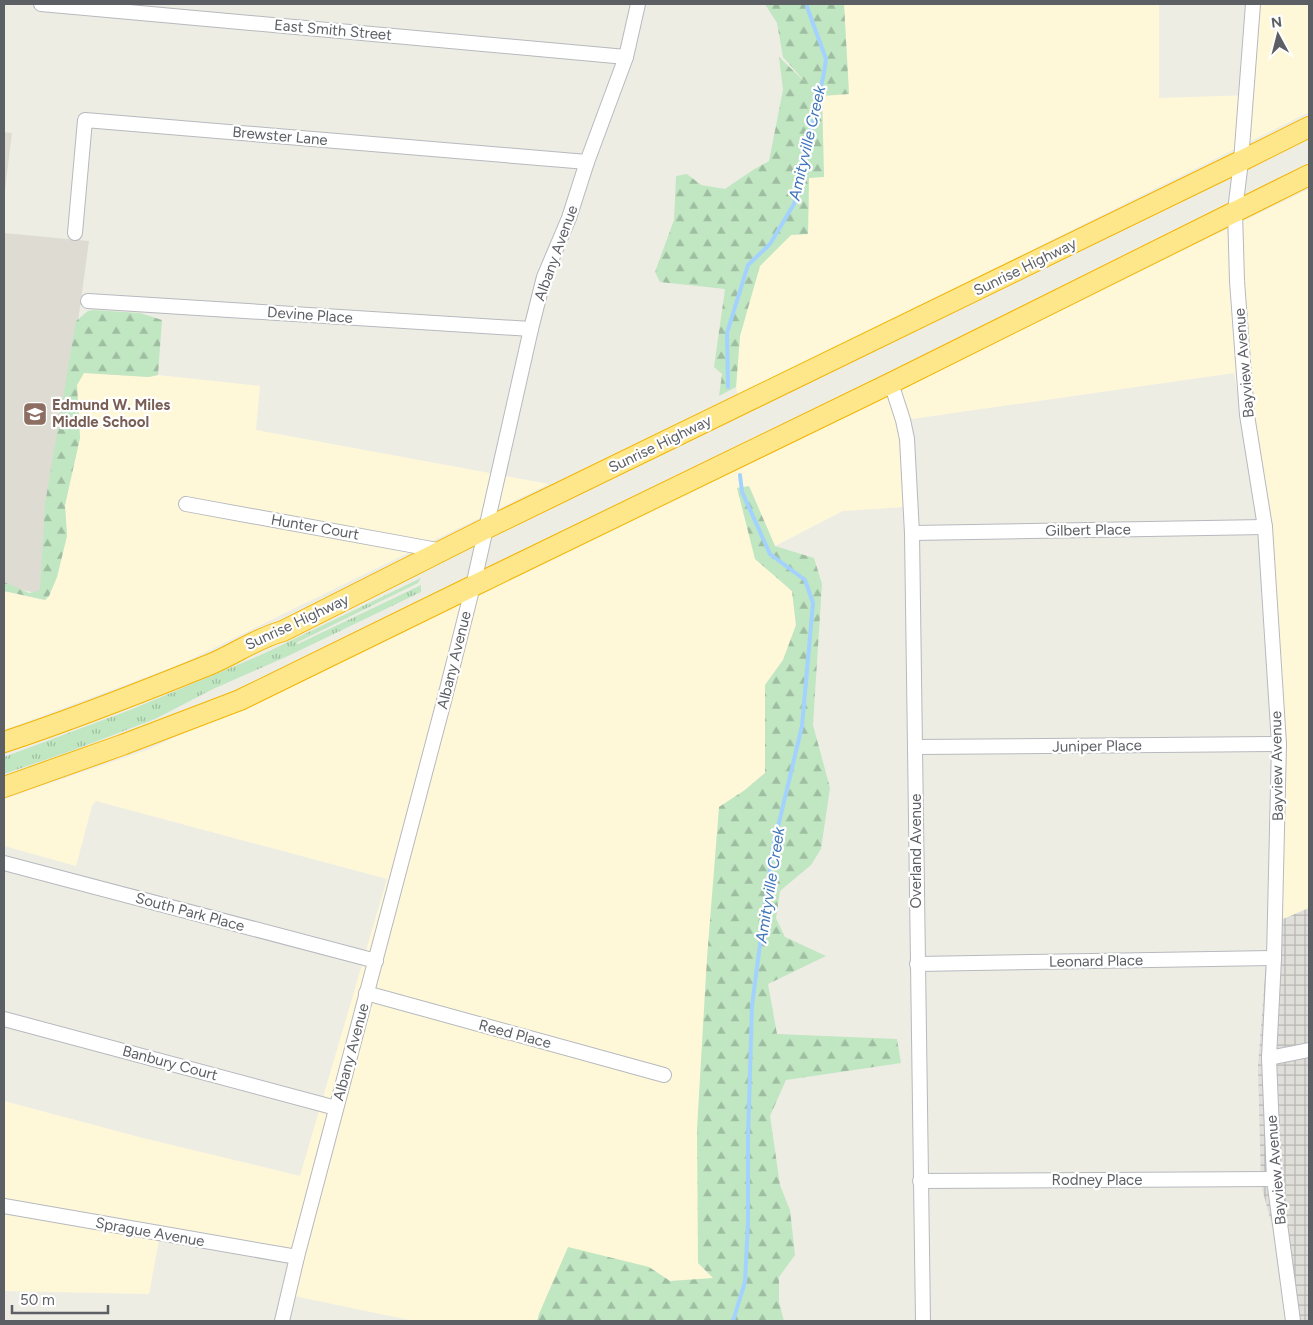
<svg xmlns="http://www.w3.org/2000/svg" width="1313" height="1325" font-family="Figtree,sans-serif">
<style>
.commercial{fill:#fef8d9}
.industrial{fill:url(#industrial-grid)}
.education{fill:#dedcd2}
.grass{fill:url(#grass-tufts)}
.forest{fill:url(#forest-firs)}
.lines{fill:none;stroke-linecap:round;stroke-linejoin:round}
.stream{stroke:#a3d2ff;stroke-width:4}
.minor-casing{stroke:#b6b9be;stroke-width:16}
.highway-casing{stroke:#f2b400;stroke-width:22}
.minor{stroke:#fff;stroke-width:14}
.highway{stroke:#fee78b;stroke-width:20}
.labels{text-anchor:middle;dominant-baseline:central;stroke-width:4.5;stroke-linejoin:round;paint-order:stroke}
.street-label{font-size:15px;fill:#5c5f64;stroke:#fff}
.education-label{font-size:15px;font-weight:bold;fill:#785e54;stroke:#fff;text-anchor:start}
.water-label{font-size:16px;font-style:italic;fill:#4176bb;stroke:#fff}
</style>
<defs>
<pattern id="industrial-grid" width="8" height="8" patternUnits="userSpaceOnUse" patternTransform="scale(1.25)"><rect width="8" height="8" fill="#e0ded8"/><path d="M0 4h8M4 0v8" fill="none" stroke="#b9b7b3"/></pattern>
<pattern id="grass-tufts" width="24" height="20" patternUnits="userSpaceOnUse" patternTransform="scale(1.25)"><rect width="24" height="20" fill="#c0e6c2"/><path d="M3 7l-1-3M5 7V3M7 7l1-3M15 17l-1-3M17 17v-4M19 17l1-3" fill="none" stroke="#9fbea1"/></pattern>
<pattern id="forest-firs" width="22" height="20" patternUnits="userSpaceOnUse" patternTransform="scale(1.25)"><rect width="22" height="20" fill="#c0e6c2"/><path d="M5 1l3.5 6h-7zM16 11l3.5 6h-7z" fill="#9fbea1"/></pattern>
</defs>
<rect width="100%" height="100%" fill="#eeede4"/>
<!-- commercial -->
<g class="commercial">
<path d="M844,4H1159V98L1251,95L1258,4H1309V112L738,396L736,387L740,336L760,265L791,235L808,234L809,178L824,176L822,96L849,93Z"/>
<path d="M1309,189V908L1269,925L1276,755L1259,523L1234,373L898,421L905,507L843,511L775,546L749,486L755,559L792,591L796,625L783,660L765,685V773L745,790L719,807L713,1279L670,1281L649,1267L539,1314L537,1321H414L294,1296L302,1265L281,1260L159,1240L149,1294L4,1291V1101L143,1138L300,1176L387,879L96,801L92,806L76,866L4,846V799L147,750L361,651Z"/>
<path d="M84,373L149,377L158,375L260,386L256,430L549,484L181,664L4,730V591L45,600L49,596L57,577L67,536L65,505L80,438L77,385Z"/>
</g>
<!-- industrial -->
<path class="industrial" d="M1309,908V1321H1298L1261,1185L1258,1066L1269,925Z"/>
<!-- education -->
<g class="education">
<path d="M4,132L12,133L4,198Z"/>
<path d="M4,233L89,241L41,594L4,586Z"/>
</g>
<!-- grass -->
<path class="grass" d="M421,578L418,583L296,643L298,644L421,585V592L288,656L213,689L155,719L71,751L4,774V757L130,710L263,654Z"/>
<!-- forest -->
<g class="forest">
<path d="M765,4H844L849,94L822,96L824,177L809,178L808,234L791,235L760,266L740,336L736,387L719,396L722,374L714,367L725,289L660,282L655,272L674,220L676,176L687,174L701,185L725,189L753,170L769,161L783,90L779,57L806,83L783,57L777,23Z"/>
<path d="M93,310L140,313L162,320L158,375L149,377L84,373L77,385L80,438L65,505L67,536L57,577L49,596L45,600L4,591V582L29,593L38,591L40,589L45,504L76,321L88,311Z"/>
<path d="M749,486L775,546L814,558L822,584L813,725L830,788L821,849L811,865L780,891L776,918L785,937L826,956L768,984L777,1034L897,1039L901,1063L786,1080L770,1116L780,1185L790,1210L795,1255L779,1277V1302L784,1321H537L539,1314L568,1247L649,1267L670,1281L713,1278L698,1263L697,1129L707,958L719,807L745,790L765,773V685L783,660L796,625L792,591L755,559L737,488Z"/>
</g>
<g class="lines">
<!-- stream -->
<g class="stream">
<path d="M728,387L727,333L748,265L770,244L794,204L824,73L826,59L807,7V4"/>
<path d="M733,1321L745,1282L748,1222V1138L752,1006L772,852L802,726L813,603L805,580L770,554L742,492L740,475"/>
</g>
<defs>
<g id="minor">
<path d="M41,4L626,57"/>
<path d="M1253,4L1241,161L1235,211L1237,281L1247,415L1265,527L1279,744L1274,958L1269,1058L1274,1179L1293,1321"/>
<path d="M75,233L85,120L587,162"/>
<path d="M88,301L531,329"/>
<path d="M891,383L903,420L907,439L912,533L923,1321"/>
<path d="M186,504L443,551"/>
<path d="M912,533L1265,527"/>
<path d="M915,747L1279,744"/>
<path d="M4,863L376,961"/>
<path d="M917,964L1274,958"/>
<path d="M366,993L664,1075"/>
<path d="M4,1019L336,1108"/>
<path d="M1269,1058L1309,1050"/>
<path d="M920,1181L1274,1179"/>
<path d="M4,1206L297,1257"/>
<path d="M282,1321L297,1257L444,701L473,586L531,329L544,277L569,218L587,162L626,57L638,4"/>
</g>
<g id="highway">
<path d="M4,742C74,719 142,692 211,664C235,654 257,638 283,631L485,529L1241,161L1309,127"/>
<path d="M4,787L122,745L240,700L473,586L891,383L1309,175"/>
</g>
</defs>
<!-- minor casing -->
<use href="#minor" class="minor-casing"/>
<!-- highway casing -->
<use href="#highway" class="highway-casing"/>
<!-- minor -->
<use href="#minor" class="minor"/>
<!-- highway -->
<use href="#highway" class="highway"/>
</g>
<!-- icons -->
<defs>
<symbol id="school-square" viewBox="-11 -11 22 22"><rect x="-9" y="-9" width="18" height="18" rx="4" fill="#8d6e63" stroke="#fff"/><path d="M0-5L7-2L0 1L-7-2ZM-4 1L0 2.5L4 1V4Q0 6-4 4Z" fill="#fff"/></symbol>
</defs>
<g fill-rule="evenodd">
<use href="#school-square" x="21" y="400" width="28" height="28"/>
</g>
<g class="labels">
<!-- street labels -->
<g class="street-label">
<text transform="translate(333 30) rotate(5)">East Smith Street</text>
<text transform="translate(280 136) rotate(5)">Brewster Lane</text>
<text transform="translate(556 253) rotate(-70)">Albany Avenue</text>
<text transform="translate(1025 267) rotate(-26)">Sunrise Highway</text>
<text transform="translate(310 315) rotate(4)">Devine Place</text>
<text transform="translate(1244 363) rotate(-95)">Bayview Avenue</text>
<text transform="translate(660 444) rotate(-26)">Sunrise Highway</text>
<text transform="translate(315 527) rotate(10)">Hunter Court</text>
<text transform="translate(1088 530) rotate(-1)">Gilbert Place</text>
<text transform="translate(297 622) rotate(-25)">Sunrise Highway</text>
<text transform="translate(454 660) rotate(-76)">Albany Avenue</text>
<text transform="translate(1097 746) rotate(-1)">Juniper Place</text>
<text transform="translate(1277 766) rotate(-91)">Bayview Avenue</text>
<text transform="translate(916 851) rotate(-90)">Overland Avenue</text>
<text transform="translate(190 912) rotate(15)">South Park Place</text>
<text transform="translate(1096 961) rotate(-1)">Leonard Place</text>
<text transform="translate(515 1034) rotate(15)">Reed Place</text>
<text transform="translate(351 1052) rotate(-75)">Albany Avenue</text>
<text transform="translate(170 1063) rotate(15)">Banbury Court</text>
<text transform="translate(1276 1170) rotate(-95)">Bayview Avenue</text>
<text x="1097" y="1180">Rodney Place</text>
<text transform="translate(150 1232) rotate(10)">Sprague Avenue</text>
</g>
<!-- education labels -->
<g class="education-label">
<text x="52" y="405">Edmund W. Miles<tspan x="52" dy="17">Middle School</tspan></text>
</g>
<!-- water labels -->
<g class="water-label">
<text transform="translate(807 143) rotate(-77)">Amityville Creek</text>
<text transform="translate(770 885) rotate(-81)">Amityville Creek</text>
</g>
</g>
<!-- border -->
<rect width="1313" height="1325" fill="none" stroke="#5c5f64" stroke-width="10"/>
<!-- north arrow -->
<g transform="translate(1278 35) rotate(353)" stroke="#ffffff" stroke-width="4" paint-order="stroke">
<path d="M0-4L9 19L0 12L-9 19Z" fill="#5c5f64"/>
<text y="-8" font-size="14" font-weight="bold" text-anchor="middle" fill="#5c5f64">N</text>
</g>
<!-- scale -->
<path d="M12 1305v8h96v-8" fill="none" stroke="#5c5f64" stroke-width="2.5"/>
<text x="20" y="1305" font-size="15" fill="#5c5f64" stroke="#ffffff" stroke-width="4" paint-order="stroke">50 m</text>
</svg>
